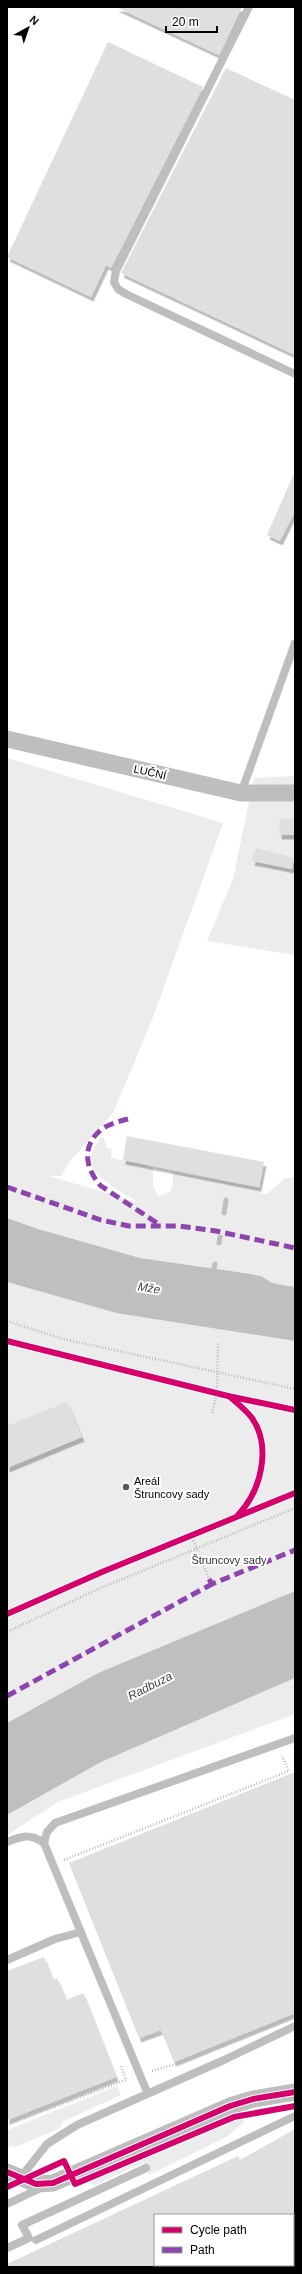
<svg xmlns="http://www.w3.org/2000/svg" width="302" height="2274" font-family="Arial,sans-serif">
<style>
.green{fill:#ececec}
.water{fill:#bfbfbf}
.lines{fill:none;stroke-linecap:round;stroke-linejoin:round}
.stream{stroke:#bfbfbf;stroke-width:5}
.building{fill:#dfdfdf;filter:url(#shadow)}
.path{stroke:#b9b9b9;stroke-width:2.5;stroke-dasharray:1 2;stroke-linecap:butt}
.lane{stroke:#bebebe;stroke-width:8}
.street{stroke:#bebebe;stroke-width:17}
.quiet{stroke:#8e44ad;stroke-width:5;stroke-dasharray:10 5;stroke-linecap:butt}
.cycleway-casing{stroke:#fff;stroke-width:8}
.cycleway{stroke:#d6006c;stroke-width:6}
.poi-dot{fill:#595959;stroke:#fff;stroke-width:1.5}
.labels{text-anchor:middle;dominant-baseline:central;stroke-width:4;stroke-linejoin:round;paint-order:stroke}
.street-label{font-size:11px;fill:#000;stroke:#fff}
.poi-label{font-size:11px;fill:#000;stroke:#fff;text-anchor:start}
.park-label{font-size:11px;fill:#333;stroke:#fff}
.water-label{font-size:12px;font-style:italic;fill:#444;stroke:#fff}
</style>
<defs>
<filter id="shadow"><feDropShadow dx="2.5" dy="4.5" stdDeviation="0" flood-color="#0004"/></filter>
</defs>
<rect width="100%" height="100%" fill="#fff"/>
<!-- green -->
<g class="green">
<path d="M7,758L223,823L152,1020L113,1113L70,1161L61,1176H49L137,1202C121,1190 80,1174 94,1148C96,1144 99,1139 103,1136L107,1148L112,1149L111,1158L147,1165L153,1169V1186L158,1196L170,1192L173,1183V1172L259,1188L262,1194H267L284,1179L295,1177V1287L271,1283L261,1276L244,1273L140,1258L38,1229L7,1218Z"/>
<path d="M295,776V955L207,941L233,879L254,778Z"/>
<path d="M7,1282L116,1313L295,1341V1591L98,1673L7,1723Z"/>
<path d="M295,1678V1714L58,1802L7,1835V1815L101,1762Z"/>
<path d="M117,2086L121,2095L62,2122L60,2128L13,2148L12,2145L7,2148V2130Z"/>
<path d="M235,2118H241L244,2122L228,2136L149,2175L143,2163L95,2185L88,2183Z"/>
</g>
<!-- water -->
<g class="water">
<path d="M7,1218L38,1229L140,1258L244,1273L261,1276L272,1283L295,1287V1341L116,1313L7,1282Z"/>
<path d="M295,1591V1678L101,1762L7,1815V1723L98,1673Z"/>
</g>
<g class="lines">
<!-- stream -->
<g class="stream">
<path d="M224,1213L226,1200"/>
<path d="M219,1243L220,1237"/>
<path d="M213,1275L215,1264"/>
</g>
</g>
<!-- building -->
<g class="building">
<path d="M116,7H242L219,55Z"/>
<path d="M108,42L203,87L111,268L106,265L91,297L7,257Z"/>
<path d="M226,68L295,100V355L121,273Z"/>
<path d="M295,471V515H293L280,541L267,535Z"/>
<path d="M280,818L295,819V835H279Z"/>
<path d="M256,848L294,858L292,869L252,861Z"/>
<path d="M127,1136L264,1162L259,1187L123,1160Z"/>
<path d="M67,1402L82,1437L7,1468V1426Z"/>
<path d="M295,1772V2013L174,2062L161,2030L139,2038L69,1863Z"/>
<path d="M44,1957L53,1980L57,1978L66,2000L83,1993L116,2077L7,2120V1971Z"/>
<path d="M295,2129V2215H155V2267H7V2264L238,2156L240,2160Z"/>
</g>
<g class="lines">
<!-- path -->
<g class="path">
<path d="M7,1321L63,1339L295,1389"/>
<path d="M212,1413L217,1393L218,1343"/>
<path d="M191,1535L209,1579"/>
<path d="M7,1632L96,1590L295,1508"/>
<path d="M64,1860L289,1771L282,1756"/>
<path d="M121,2066L126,2080"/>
<path d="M152,2071L176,2064L213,2049"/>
<path d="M7,2125L128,2079"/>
</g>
<!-- lane -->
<g class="lane">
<path d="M249,7L116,271L114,282L118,289L126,294L295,374"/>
<path d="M241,793L295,643"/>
<path d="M7,1842C22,1836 30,1833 44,1843L147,2092"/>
<path d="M44,1843L47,1832L55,1823L295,1738"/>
<path d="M7,1960L55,1939L81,1932"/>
<path d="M21,2177L47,2144L77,2125L224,2060L295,2026"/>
<path d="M7,2204L43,2187"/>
<path d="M36,2240L295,2116"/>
<path d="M7,2248L29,2238L22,2225L146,2168"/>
</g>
<!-- street -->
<g class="street">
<path d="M7,739L241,793H295"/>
<path d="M7,2172L36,2184L53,2183L230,2106L253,2099L295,2092"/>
</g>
<!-- quiet -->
<g class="quiet">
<path d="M128,1119C120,1121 109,1124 102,1129C81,1145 85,1169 101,1186L160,1225"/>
<path d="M7,1187L101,1220L129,1226H179L216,1231L295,1248"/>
<path d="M209,1579L212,1584L295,1550"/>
<path d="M7,1696L212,1584"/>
</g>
<defs>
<g id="cycleway">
<path d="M7,1341L228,1396L295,1410"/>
<path d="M230,1397C237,1403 246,1410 252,1418C272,1447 261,1491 238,1515"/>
<path d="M7,1614L102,1572L295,1493"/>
<path d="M7,2172L36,2184L53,2183L230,2106L253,2099L295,2092"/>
<path d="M7,2187L64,2161L75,2184L234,2117L295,2106"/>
</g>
</defs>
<!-- cycleway casing -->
<use href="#cycleway" class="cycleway-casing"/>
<!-- cycleway -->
<use href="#cycleway" class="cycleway"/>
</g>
<!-- markers -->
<circle class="poi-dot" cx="126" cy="1487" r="4"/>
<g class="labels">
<!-- street labels -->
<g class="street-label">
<text transform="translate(150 772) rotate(13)">LUČNÍ</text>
</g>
<!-- poi labels -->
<g class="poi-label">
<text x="134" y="1481">Areál<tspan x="134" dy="13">Štruncovy sady</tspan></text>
</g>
<!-- park labels -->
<g class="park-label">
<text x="229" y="1560">Štruncovy sady</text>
</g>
<!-- water labels -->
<g class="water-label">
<text transform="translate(149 1288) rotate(9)">Mže</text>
<text transform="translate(150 1686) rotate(-27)">Radbuza</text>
</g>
</g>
<!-- border -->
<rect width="302" height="2274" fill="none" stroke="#000000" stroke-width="16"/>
<!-- legend -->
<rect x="154" y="2214" width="140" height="52" fill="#ffffff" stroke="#999999"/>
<rect x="162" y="2227" width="20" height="6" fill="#d6006c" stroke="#999999"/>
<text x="190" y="2234" font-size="12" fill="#000000">Cycle path</text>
<rect x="162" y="2247" width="20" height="6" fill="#8e44ad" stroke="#999999"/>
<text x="190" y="2254" font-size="12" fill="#000000">Path</text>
<!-- north arrow -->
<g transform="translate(28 28) rotate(40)" stroke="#ffffff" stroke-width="3" paint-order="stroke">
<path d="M0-3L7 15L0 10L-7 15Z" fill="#000000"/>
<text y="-6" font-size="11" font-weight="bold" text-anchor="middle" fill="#000000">N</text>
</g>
<!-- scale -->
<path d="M166 26v6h51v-6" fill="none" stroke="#000000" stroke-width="2"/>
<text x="172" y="26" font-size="12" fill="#000000" stroke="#ffffff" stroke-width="3" paint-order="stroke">20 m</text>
</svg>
